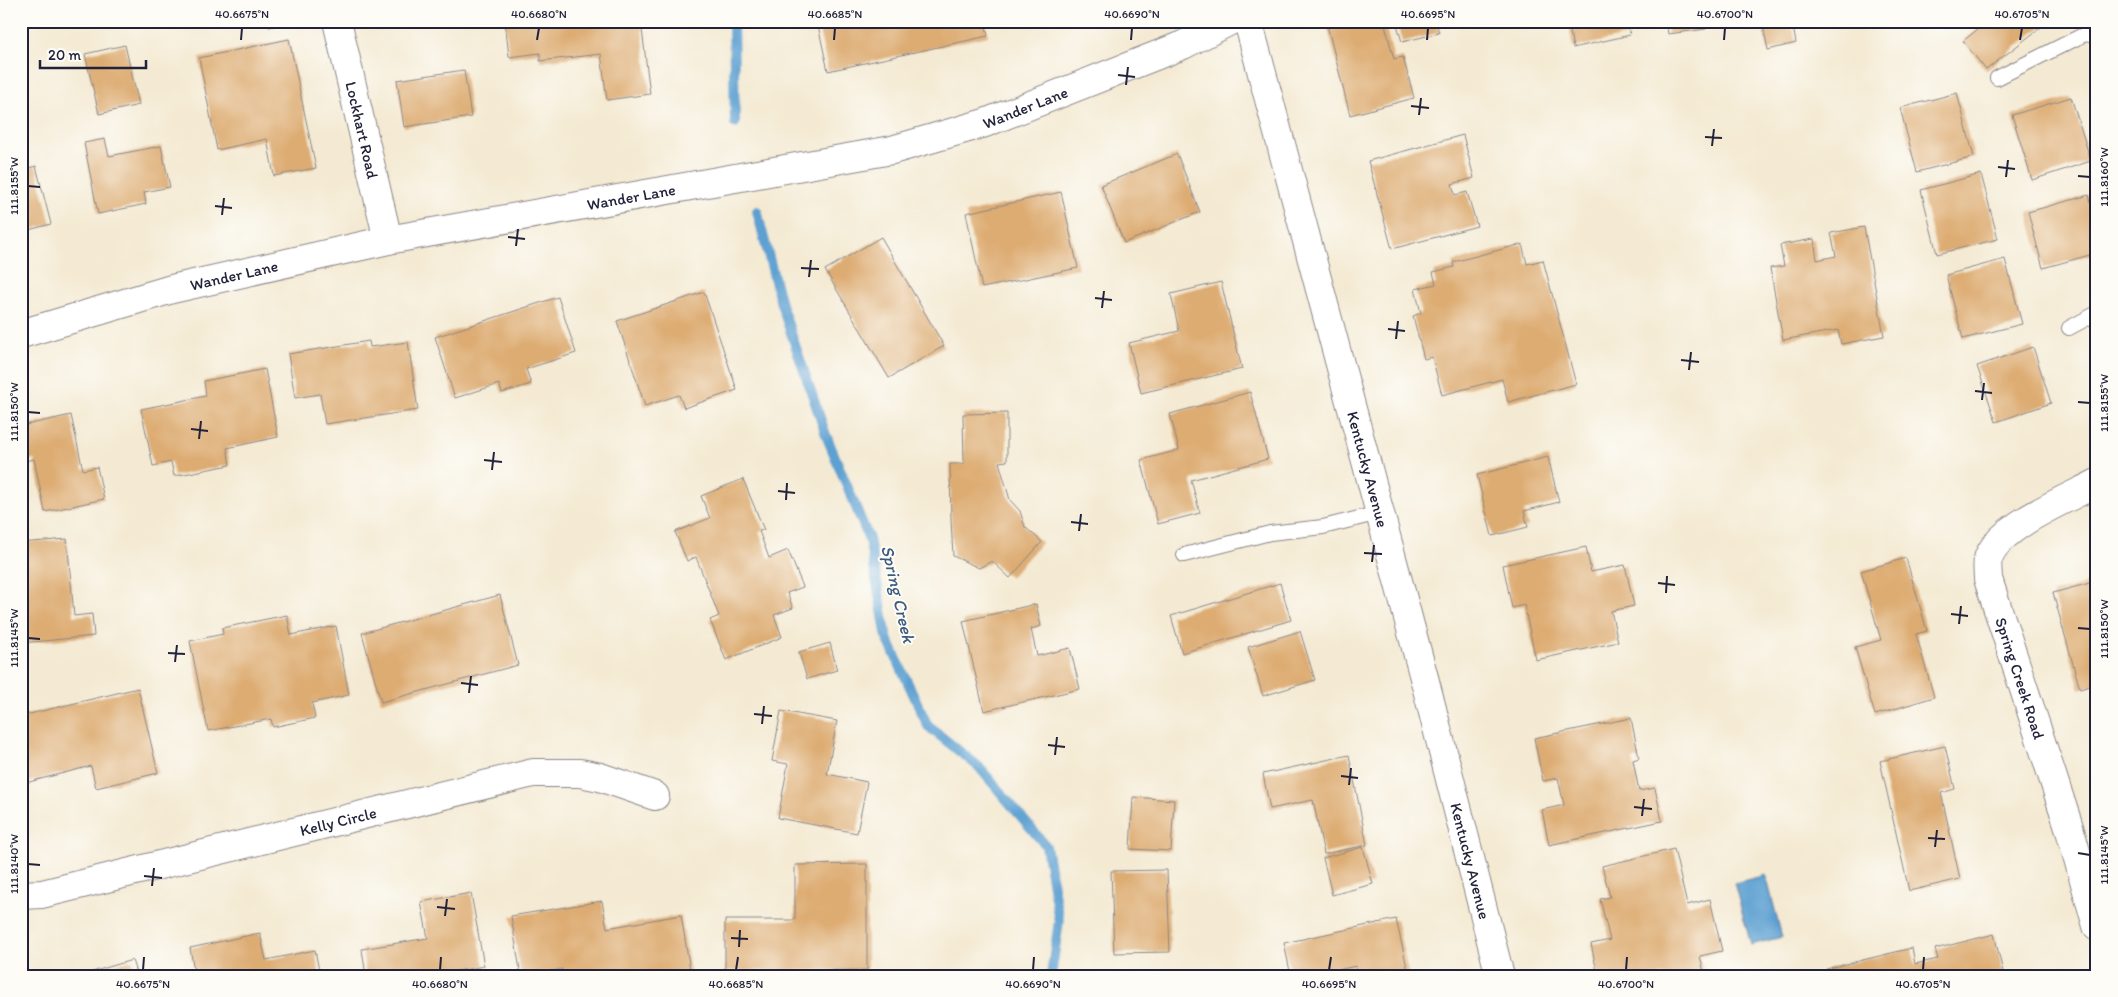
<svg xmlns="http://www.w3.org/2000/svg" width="2118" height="997" font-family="Itim,sans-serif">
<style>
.water{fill:#5da0d1;stroke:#406186}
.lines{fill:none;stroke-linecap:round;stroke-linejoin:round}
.stream{stroke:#5da0d1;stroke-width:10}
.building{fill:#ddac72}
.service-casing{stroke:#8b8687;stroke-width:16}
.minor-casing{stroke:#8b8687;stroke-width:30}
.service{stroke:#fff;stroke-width:14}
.minor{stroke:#fff;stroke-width:28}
.ticks{fill:none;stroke:#22223b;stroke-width:2}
.labels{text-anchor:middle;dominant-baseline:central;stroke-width:4;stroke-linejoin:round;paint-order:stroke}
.street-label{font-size:16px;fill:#22223b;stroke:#fdfcf7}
.water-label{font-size:18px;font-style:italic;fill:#3d5b7e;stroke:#fdfcf7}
.neatline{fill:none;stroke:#22223b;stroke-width:2}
.ticks-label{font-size:12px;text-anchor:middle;fill:#22223b}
</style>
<rect width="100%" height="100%" fill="#fdfcf7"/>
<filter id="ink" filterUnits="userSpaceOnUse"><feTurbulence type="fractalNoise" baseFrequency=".02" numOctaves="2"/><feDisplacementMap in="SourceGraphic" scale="10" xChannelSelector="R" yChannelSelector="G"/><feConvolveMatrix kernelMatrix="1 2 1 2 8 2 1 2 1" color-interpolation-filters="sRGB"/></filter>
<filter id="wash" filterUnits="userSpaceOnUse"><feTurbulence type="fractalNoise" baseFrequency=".0096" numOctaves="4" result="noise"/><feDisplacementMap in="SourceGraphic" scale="20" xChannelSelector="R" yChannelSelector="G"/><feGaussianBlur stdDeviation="1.12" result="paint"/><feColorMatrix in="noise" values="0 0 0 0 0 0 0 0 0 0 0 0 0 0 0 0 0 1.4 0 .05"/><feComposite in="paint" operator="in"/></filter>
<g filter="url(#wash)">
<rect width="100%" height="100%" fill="#f4ead3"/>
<!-- water -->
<path class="water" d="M1766,875L1782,937L1751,945L1734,883Z"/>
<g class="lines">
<!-- stream -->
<g class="stream">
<path d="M733,21L735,123"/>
<path d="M757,211L781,304L826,435L869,539L887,638L928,726L979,767L1046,846L1059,921L1051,976"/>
</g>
</g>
<g id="blocks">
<!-- building -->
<g class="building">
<path d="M268,21H291V22L269,27Z"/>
<path d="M505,21H641L650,94L607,100L601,54L540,61V53L509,57Z"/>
<path d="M817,21H985L988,36L828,71Z"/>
<path d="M1326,21H1384L1394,59L1403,57L1414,98L1350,115Z"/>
<path d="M1396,21H1436L1439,33L1402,42Z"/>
<path d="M1568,21H1627L1630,35L1573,48Z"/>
<path d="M1666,21H1705L1706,29L1668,34Z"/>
<path d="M1762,21H1792L1796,43L1768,50Z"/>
<path d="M1988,21H2049L1986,70L1963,41Z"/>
<path d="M289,39L316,168L274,176L267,139L217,150L199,58Z"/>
<path d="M125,45L139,105L99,114L85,54Z"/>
<path d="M464,70L471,117L404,127L397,80Z"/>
<path d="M1957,93L1974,157L1917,172L1900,108Z"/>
<path d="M2071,97L2091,161L2032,180L2012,115Z"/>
<path d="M1463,135L1474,178L1452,184L1455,195L1467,192L1477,226L1392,249L1368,161Z"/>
<path d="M105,139L109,156L161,146L170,187L144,192L146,204L98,214L84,143Z"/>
<path d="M1177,154L1200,212L1124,243L1101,185Z"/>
<path d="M36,166L51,224L21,232V170Z"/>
<path d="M1981,174L1998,239L1937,254L1921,190Z"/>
<path d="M1061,192L1078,268L982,288L966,213Z"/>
<path d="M2089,195L2097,224V253L2043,268L2028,212Z"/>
<path d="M1864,227L1884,336L1841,344L1838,330L1783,340L1770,268L1784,266L1780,245L1814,239L1817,260L1836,256L1831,233Z"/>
<path d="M881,237L944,346L889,378L825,270Z"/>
<path d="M1522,244L1527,264L1543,260L1576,384L1508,402L1502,379L1442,395L1432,357L1424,359L1413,316L1421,313L1415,289L1436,284L1433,272L1454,267L1453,262Z"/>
<path d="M2005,259L2022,324L1963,339L1946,275Z"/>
<path d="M1221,282L1242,369L1141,393L1129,343L1179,331L1171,294Z"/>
<path d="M704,292L737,390L684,408L679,395L645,406L617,321Z"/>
<path d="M558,297L576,353L526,369L531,384L502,393L499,384L455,398L435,337Z"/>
<path d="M369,341L370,347L408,342L418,410L325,424L320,394L295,398L288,354Z"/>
<path d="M2033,347L2051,403L1996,422L1977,366Z"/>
<path d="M265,369L278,437L227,448L230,465L174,476L171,462L153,466L141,409L206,396L204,381Z"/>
<path d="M1250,392L1268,459L1191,480L1200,513L1158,524L1141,460L1179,450L1170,414Z"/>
<path d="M1007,413V461L999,462L1010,500L1020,511L1025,527L1042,542L1010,578L992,561L979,568L953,556L951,520L950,464H964L963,414Z"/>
<path d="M21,414H24L26,425L71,415L83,470L97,467L104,499L45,512L34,459L21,462Z"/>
<path d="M1548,457L1559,502L1524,511L1528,527L1492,536L1477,475Z"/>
<path d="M743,479L764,530L759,531L769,558L788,550L803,587L787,593L793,608L774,615L782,637L726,660L710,620L719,616L696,557L687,561L675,532L710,518L701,496Z"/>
<path d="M67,539L74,616L92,614L94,636L22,643L21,543Z"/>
<path d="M1586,547L1591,572L1625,565L1634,606L1611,611L1618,642L1536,660L1524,605L1512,608L1503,565Z"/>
<path d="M1906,558L1927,631L1916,634L1934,697L1875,715L1855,647L1881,640L1861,571Z"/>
<path d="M2097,581V684L2080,689L2053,593Z"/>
<path d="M1280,583L1291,620L1182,653L1171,616Z"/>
<path d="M500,595L518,665L381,702L362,633Z"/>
<path d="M1036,604L1041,626L1031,629L1037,656L1070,648L1080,689L984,711L963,621Z"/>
<path d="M287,615L291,635L336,626L349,695L312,703L315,718L273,727L271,719L208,731L190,641L223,634L222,628Z"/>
<path d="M1300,631L1315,680L1263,696L1248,647Z"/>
<path d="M830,643L837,670L807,679L799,652Z"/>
<path d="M138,688L158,773L96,788L91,766L25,783L21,766V716Z"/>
<path d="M781,711L837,721L827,774L867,782L857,833L778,818L788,764L772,761Z"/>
<path d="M1631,718L1639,758L1633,760L1639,791L1655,788L1662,821L1549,845L1542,810L1564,805L1558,778L1543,781L1534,738Z"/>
<path d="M1945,746L1955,789L1941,793L1960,879L1909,891L1880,761Z"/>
<path d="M1349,755L1367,845L1324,854L1313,800L1270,809L1263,774Z"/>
<path d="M1133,797L1174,800L1171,851L1130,849Z"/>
<path d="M1363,847L1373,884L1332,895L1323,858Z"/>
<path d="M1674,849L1687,905L1710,899L1722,951L1700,956L1705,976H1598L1591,944L1610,940L1600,899L1610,897L1602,866Z"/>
<path d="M867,864V970L725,971V920H795V865Z"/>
<path d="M1167,870L1170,952L1114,953L1111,871Z"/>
<path d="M471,893L484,966L430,976H366L362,949L428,938L421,902Z"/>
<path d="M602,901L607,928L681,915L691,976H563L562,969L521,976L511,916Z"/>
<path d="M1396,919L1409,976H1359L1356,966L1310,976H1291L1284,943Z"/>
<path d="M260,933L266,960L315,950L320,976H195L190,948Z"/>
<path d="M1994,934L2004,976H1828L1826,969L1912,948L1915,964L1938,959L1935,949Z"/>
<path d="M132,960L137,976H82V975Z"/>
</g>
</g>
</g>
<g filter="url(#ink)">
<use href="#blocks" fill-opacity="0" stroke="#8b8687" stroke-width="1"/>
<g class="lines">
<defs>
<g id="service">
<path d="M1997,78L2085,34L2097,36"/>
<path d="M2069,328L2097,313"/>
<path d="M1184,555L1270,533L1323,527L1379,513"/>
</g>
<g id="minor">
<path id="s1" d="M337,21L388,240"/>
<path id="s2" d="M1248,21L1426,685L1500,976"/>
<path id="s3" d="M21,334L172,289L388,240L892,150L985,123L1183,45L1230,21"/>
<path id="s4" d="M2097,483C2067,499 2002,525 1989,556C1986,562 1988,572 1988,579L2069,827L2097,926"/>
<path id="s5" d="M21,895L42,894L533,773H580L600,777L655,796"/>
</g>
</defs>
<!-- service casing -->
<use href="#service" class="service-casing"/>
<!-- minor casing -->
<use href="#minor" class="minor-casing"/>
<!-- service -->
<use href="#service" class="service"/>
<!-- minor -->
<use href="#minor" class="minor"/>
</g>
</g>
<!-- ticks -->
<path class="ticks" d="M241,40L242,28M537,40L539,28M834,40L835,28M1131,40L1132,28M1427,40L1428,28M1724,40L1725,28M2020,40L2022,28M1118,75L1135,77M1126,85L1128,67M1411,106L1429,108M1419,115L1421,98M1705,137L1722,138M1712,146L1714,129M1998,167L2015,169M2078,176L2090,177M2006,177L2008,160M28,186L40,187M215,206L232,208M222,215L224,198M508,237L525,239M516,246L518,229M801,268L819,269M809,277L811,260M1095,298L1112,300M1102,308L1104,291M1388,329L1405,331M1396,339L1398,321M1681,360L1699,362M1689,370L1691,352M1975,391L1992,393M1982,400L1984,383M2078,402L2090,403M28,412L40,413M191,429L208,431M199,439L201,421M484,460L502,462M492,470L494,452M778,491L795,493M786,500L787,483M1071,522L1088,524M1079,531L1081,514M1364,553L1382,554M1372,562L1374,545M1658,583L1675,585M1666,593L1667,576M1951,614L1968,616M1959,624L1961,606M2078,628L2090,629M28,638L40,639M168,653L185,654M175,662L177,645M461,683L478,685M469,693L471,676M754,714L772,716M762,724L764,706M1048,745L1065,747M1055,755L1057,737M1341,776L1358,778M1349,785L1351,768M1634,807L1652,809M1642,816L1644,799M1928,838L1945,839M1935,847L1937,830M2078,853L2090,855M28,864L40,865M144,876L162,878M152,886L154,868M437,907L455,909M445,916L447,899M731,938L748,939M739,947L740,930M143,970L144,957M440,970L441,957M736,970L738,957M1033,970L1034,957M1329,970L1331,957M1626,970L1627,957M1923,970L1924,957"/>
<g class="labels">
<!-- street labels -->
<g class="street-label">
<text stroke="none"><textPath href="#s3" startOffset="1031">Wander Lane</textPath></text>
<text stroke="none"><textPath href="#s1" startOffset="112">Lockhart Road</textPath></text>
<text stroke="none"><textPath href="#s3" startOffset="626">Wander Lane</textPath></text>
<text stroke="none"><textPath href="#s3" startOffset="221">Wander Lane</textPath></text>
<text stroke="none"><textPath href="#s2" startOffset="464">Kentucky Avenue</textPath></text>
<text stroke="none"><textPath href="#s4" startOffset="260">Spring Creek Road</textPath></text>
<text stroke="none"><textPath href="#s5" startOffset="326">Kelly Circle</textPath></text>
<text stroke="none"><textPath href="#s2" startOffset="869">Kentucky Avenue</textPath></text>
</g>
<!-- water labels -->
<g class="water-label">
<text transform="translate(898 594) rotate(77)">Spring Creek</text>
</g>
</g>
<!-- margin -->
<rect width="2118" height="997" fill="none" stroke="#fdfcf7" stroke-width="55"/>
<!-- scale -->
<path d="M40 60v8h106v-8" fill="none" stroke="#22223b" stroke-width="2.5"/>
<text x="48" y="60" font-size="15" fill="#22223b" stroke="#fdfcf7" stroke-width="4" paint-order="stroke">20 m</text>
<rect x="28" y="28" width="2062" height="942" class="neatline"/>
<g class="ticks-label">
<text x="242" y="18">40.6675°N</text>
<text x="539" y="18">40.6680°N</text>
<text x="835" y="18">40.6685°N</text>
<text x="1132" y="18">40.6690°N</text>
<text x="1428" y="18">40.6695°N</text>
<text x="1725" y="18">40.6700°N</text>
<text x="2022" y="18">40.6705°N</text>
<text transform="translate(2104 177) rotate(-90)" y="4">111.8160°W</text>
<text transform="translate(14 186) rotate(-90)" y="4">111.8155°W</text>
<text transform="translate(2104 403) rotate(-90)" y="4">111.8155°W</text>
<text transform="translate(14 412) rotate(-90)" y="4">111.8150°W</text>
<text transform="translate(2104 629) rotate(-90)" y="4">111.8150°W</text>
<text transform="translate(14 638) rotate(-90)" y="4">111.8145°W</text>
<text transform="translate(2104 855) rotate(-90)" y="4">111.8145°W</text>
<text transform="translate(14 864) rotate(-90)" y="4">111.8140°W</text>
<text x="143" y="988">40.6675°N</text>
<text x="440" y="988">40.6680°N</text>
<text x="736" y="988">40.6685°N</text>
<text x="1033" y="988">40.6690°N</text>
<text x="1329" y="988">40.6695°N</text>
<text x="1626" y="988">40.6700°N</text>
<text x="1923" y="988">40.6705°N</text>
</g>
</svg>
